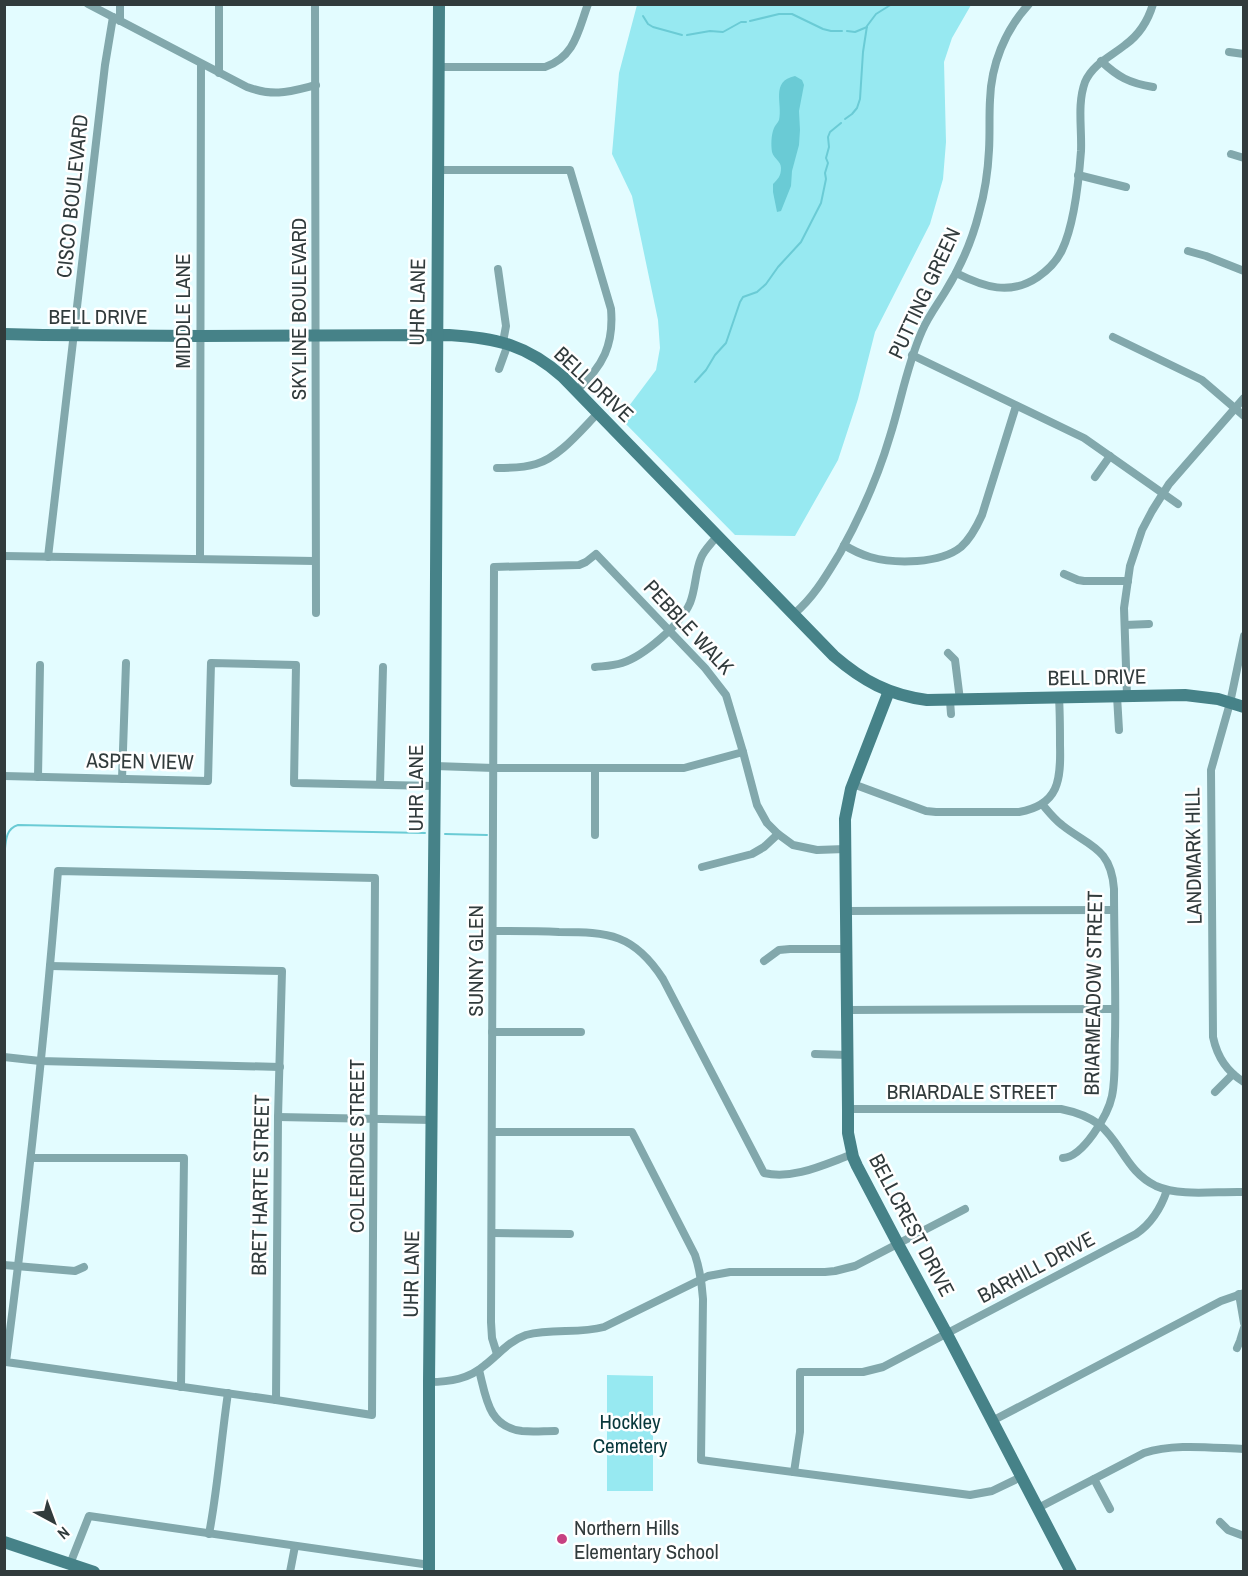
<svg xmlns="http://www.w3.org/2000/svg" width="1248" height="1576" font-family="'Archivo Narrow',sans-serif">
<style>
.green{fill:#97e9f1}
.water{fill:#6acbd5}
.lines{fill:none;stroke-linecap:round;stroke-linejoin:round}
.stream{stroke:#6acbd5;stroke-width:2}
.street{stroke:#82a8ac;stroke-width:8}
.secondary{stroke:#468288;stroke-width:12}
.poi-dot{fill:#c64182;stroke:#fff;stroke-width:2}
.labels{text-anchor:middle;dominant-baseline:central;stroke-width:5;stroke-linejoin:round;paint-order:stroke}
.street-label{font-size:21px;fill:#313b3c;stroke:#fff}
.park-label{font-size:21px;fill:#08383c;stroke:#fff}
.poi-label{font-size:21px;fill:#313b3c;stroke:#fff;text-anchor:start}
</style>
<rect width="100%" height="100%" fill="#e3fcff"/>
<!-- green -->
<g class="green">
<path d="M637,5H971L952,38L944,62L946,142L943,179L930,224L875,332L858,399L838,460L795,536L735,535L620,418L656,370L660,348L658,320L632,196L612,154L619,73Z"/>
<path d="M607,1375L653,1376V1491H607Z"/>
</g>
<!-- water -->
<path class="water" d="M795,76L802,80L804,85L799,111L800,130L799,145L792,171L791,186L781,211L777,212L773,192V184C778,179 781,176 781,168C781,161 774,159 772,152C771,145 771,135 774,128C775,125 778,123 779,120C783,104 770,81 795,76Z"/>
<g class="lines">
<!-- stream -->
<g class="stream">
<path d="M643,16L648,24L653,27L682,35"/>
<path d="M750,21L779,14H792L823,29L831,31H842"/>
<path d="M847,31L855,32L867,27"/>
<path d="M687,35L710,31L723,32L741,22H746"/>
<path d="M845,119L852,114L857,108L860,99L863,52L867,26L876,14L892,4"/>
<path d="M695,382L706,370L715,355L726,343L740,302L743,297L757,292L766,284L778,267L801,242L821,203L826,179L825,173L828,163L826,158L829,147L828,137L830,132L841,123"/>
<path d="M445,834L487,835"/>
<path d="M4,857C6,845 4,829 18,825L425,833"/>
</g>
<!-- street -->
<g class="street">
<path d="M88,4L247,87C275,97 288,92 316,85"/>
<path d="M315,4L316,613"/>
<path d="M120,21V4"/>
<path d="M1229,52L1244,54"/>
<path d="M1101,61C1118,77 1129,83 1153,87"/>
<path d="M439,67H545C575,57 578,31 588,4"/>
<path d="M219,73V4"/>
<path d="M1231,154L1244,158"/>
<path d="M438,170H570L611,309C614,345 603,366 577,390"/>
<path d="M1078,175L1126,187"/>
<path d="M1188,251L1206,256L1244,271"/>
<path d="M498,269L506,326L503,342"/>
<path d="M956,273C984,287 1010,296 1038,277C1048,270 1057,261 1062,250C1074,225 1079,178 1081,151C1082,128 1077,104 1085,82C1093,64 1110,57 1125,45C1139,35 1148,21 1153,4"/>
<path d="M1113,337L1202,380L1244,416"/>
<path d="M912,355L1084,438L1178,504"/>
<path d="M499,369L508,344"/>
<path d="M497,468C510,468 523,468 536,464C560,457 581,430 599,412"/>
<path d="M1095,477L1110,456"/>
<path d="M844,545C852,550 860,554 870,557C895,564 940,564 961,547C970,539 977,526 982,515L1016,406"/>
<path d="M4,556L315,561"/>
<path d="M48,557L105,65L113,17"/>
<path d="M200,559L201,64"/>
<path d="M1064,574L1078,580L1084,581H1128"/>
<path d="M794,614C814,597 826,576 840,553C861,515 878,477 890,436C901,401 907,365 922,331C928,317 937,305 945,292C960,268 972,241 979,213C985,192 988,171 989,150C990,133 989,116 990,100C991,65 1005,30 1029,4"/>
<path d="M1125,625L1149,624"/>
<path d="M1244,636L1230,703L1211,770L1213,1037C1217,1056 1227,1072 1244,1082"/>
<path d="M948,653L955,660L960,700"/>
<path d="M595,667C604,666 613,666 622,663C644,656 681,624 690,603C696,588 695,572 701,558C704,550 712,543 717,536"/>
<path d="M1117,696L1119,730"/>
<path d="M1127,696L1124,608L1130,566L1142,530L1152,511L1169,484L1244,398"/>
<path d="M950,701L951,714"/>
<path d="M435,766L494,768H684L743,752"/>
<path d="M4,776L208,781L211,663L296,665L294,783L435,786"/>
<path d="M38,777L40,665"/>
<path d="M122,779L126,663"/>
<path d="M380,784L383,667"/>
<path d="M853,784L926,811L936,812H1019C1059,805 1061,780 1060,745C1060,729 1060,713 1059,698"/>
<path d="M1042,804C1048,811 1054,819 1062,825C1088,846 1111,847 1114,889C1114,938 1116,987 1115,1036C1114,1056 1116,1077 1112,1096C1108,1115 1083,1157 1063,1158"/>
<path d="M595,835V768"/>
<path d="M702,867L752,854L764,847L778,834"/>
<path d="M58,871L375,878L372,1415L276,1400L6,1362C27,1199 45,1036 58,871Z"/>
<path d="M846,911L1114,910"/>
<path d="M493,931C515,931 537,931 559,932C609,932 634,934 663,979L764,1173C794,1180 825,1164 853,1154"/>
<path d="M764,961L779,950L790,949H847"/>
<path d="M50,966L282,971L278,1117L276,1400"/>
<path d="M847,1010L1115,1009"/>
<path d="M492,1032H581"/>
<path d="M815,1054L848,1055"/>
<path d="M4,1057L40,1061L280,1067"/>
<path d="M1215,1092L1233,1074"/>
<path d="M848,1109H1061C1076,1112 1088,1116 1100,1125C1122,1144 1127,1172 1156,1186C1181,1197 1216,1191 1244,1192"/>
<path d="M278,1117L432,1120"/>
<path d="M493,1132H632L695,1255C700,1270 702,1284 703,1299L701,1460L970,1495L992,1491L1021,1477"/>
<path d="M31,1158H184L181,1387"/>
<path d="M492,1233L570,1234"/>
<path d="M4,1265L75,1271L84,1267"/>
<path d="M1239,1294L1244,1323"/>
<path d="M1237,1348L1240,1341L1244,1328"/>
<path d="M497,1354L492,1338L491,1322L494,567L579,565L586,562L596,554L705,668L726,695L743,752L757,805L767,823L778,834L793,845L817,850L845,849"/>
<path d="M479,1370C486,1397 488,1427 522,1431C533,1432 544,1431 555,1431"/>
<path d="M429,1382C450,1382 469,1379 485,1365C499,1354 509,1341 526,1335C552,1328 579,1334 604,1327L708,1276L730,1272H825L835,1271L855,1266L965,1209"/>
<path d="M992,1421L1221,1301L1244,1293"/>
<path d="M794,1472L800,1432V1372H863L883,1367L1136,1234C1152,1223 1161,1208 1167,1190"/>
<path d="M1094,1479L1110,1509"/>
<path d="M1038,1508L1144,1453C1174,1443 1212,1448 1244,1449"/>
<path d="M1220,1522L1228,1530L1244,1536"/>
<path d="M209,1534C218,1487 221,1440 228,1393"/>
<path d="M70,1564L89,1516L430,1565"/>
<path d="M290,1572L295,1546"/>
</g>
<!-- secondary -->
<g class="secondary">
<path d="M4,334L43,335L200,336L449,335C497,338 527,345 563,377L834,656C863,681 889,695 927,700L1185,695L1218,699L1244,707"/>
<path d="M889,691L851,789L845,819L848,1109V1133L853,1157L857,1166L898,1244L947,1334L1071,1572"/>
<path d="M4,1542L94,1572"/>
<path d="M429,1572V1382L435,766L439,4"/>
</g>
</g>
<!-- markers -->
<circle class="poi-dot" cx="562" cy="1539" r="6"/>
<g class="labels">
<!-- street labels -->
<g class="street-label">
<text transform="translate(72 196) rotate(-84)">CISCO BOULEVARD</text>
<text transform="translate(924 293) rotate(-65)">PUTTING GREEN</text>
<text transform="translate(417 302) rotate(-89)">UHR LANE</text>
<text transform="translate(298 309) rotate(-90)">SKYLINE BOULEVARD</text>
<text transform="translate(182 311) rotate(-90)">MIDDLE LANE</text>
<text x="98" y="316">BELL DRIVE</text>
<text transform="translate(594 384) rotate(43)">BELL DRIVE</text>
<text transform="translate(689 627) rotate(47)">PEBBLE WALK</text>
<text transform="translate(1097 677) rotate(-1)">BELL DRIVE</text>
<text transform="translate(140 761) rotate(1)">ASPEN VIEW</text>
<text transform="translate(415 788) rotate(-90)">UHR LANE</text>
<text transform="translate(1193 856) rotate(-91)">LANDMARK HILL</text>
<text transform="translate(475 961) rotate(-90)">SUNNY GLEN</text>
<text transform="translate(1093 993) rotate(-89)">BRIARMEADOW STREET</text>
<text x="972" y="1091">BRIARDALE STREET</text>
<text transform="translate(356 1146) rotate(-90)">COLERIDGE STREET</text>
<text transform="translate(260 1185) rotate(-89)">BRET HARTE STREET</text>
<text transform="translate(912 1225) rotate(62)">BELLCREST DRIVE</text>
<text transform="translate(1036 1267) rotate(-28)">BARHILL DRIVE</text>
<text transform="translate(411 1274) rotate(-89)">UHR LANE</text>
</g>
<!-- park labels -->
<g class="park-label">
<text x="630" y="1421">Hockley<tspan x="630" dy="24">Cemetery</tspan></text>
</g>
<!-- poi labels -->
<g class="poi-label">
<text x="574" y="1527">Northern Hills<tspan x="574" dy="24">Elementary School</tspan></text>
</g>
</g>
<!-- border -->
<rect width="1248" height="1576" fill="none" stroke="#313b3c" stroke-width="12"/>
<!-- north arrow -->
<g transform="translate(54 1522) rotate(139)" stroke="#ffffff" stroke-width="4.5" paint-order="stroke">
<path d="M0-4.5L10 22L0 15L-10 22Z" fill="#313b3c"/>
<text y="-9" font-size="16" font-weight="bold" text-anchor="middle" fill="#313b3c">N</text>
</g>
</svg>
